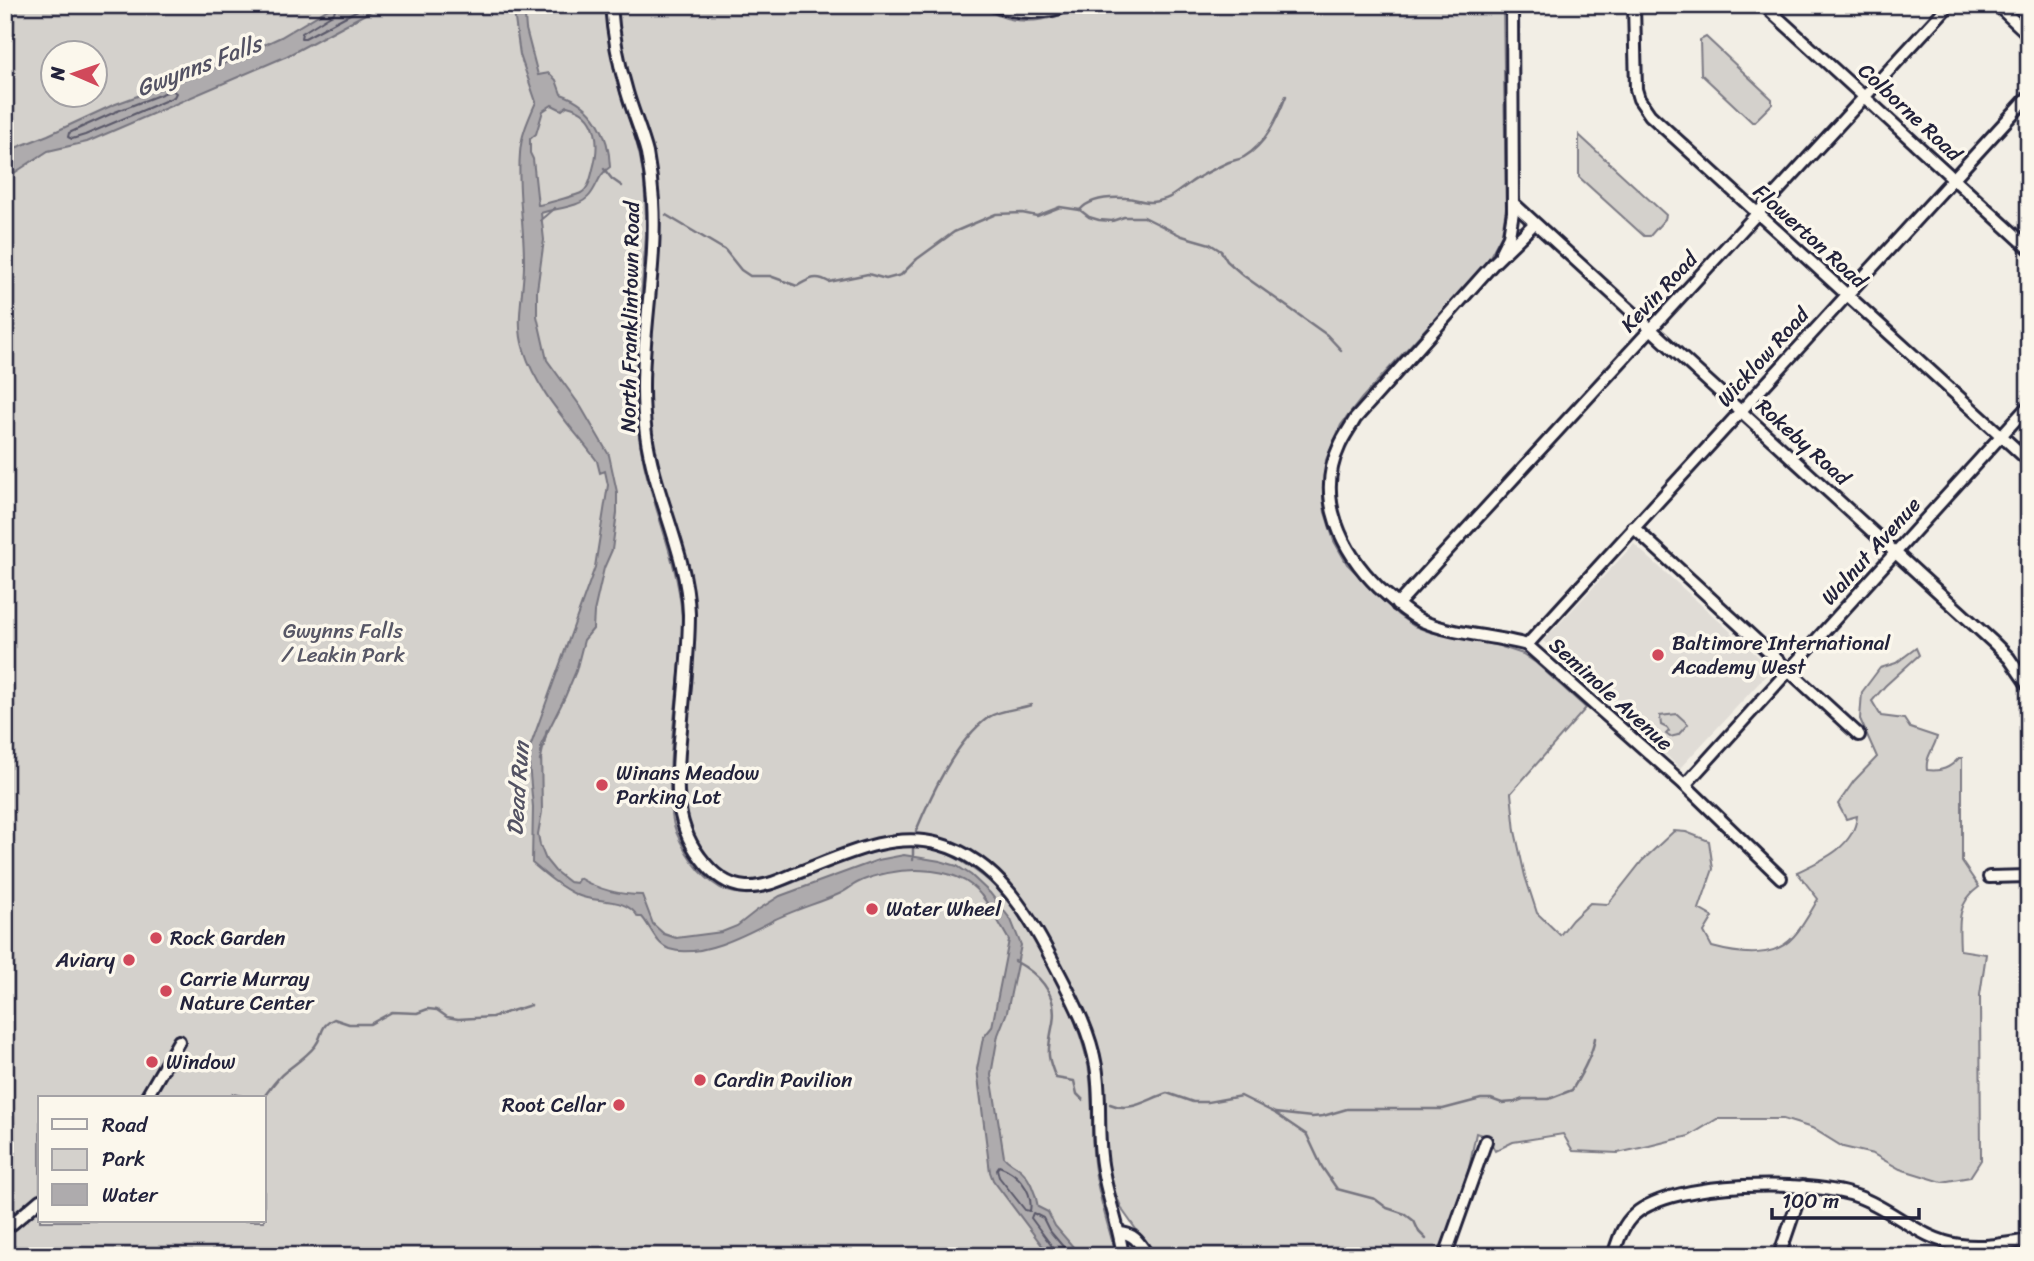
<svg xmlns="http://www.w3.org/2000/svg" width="2034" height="1261" font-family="Sriracha,sans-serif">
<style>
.built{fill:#e0dcd6}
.green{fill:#d4d1cc;stroke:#7b7a84;stroke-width:2;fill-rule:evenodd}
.water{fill:#aeabad;stroke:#76747f;stroke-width:2;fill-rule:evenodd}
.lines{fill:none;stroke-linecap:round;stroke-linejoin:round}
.shore{stroke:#5a5969;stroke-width:2}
.stream{stroke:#76747f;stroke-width:2.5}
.minor-casing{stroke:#22223b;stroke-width:16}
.minor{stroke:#fbf7ec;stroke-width:10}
.poi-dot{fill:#d1495b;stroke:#fbf7ec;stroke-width:2.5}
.labels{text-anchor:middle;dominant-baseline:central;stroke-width:7;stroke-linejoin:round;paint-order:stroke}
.street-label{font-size:21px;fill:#22223b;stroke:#fbf7ec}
.park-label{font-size:21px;fill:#575766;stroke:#fbf7ec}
.poi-label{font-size:21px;fill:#22223b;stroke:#fbf7ec;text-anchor:start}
.water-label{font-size:23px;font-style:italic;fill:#535263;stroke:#fbf7ec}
</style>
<rect width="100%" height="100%" fill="#f2eee5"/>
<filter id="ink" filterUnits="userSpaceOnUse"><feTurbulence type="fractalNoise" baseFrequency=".0143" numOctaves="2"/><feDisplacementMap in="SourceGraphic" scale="14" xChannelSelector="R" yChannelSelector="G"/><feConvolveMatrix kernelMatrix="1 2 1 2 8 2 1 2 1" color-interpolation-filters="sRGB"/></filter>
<g filter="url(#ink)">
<!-- built -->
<path class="built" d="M1634,544L1772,669L1680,768L1543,641Z"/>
<!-- green -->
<g class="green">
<path d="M5,5H605C607,35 612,64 620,92C627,115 637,138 641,162C645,180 645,200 646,218C647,236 644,256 643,274C639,327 633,382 639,435C647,504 686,568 682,639C679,695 665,760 672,815C674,837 695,870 713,883C750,913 805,875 842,862C869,853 899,843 928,848C950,852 967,864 984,877C1028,913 1077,1011 1088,1065C1095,1100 1089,1135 1095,1170C1099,1199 1109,1227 1116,1256H5ZM52,52H94V94H52ZM40,1098H264V1221H40Z"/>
<path d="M616,5H980C987,9 994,14 1000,16C1026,26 1060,19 1083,5H1503L1506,208L1502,234L1487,262L1362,398L1341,425L1326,460L1323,498L1325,512L1334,541L1347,564L1398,615L1414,626L1430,632L1499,646L1523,654L1536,663L1586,708L1511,793L1515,831L1525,876L1537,913L1560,935L1572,920L1590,903L1608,904L1642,861L1674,831L1686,832L1709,841L1713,869L1699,909L1713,917L1704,932L1712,947C1738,954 1774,960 1794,936C1804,925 1811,911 1818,899L1797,872C1823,860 1854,847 1857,816L1846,819L1838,804L1854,781L1877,757L1860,719L1862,692L1880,668L1896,663L1916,648L1919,655L1885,686L1872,701L1881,716L1904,719L1910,728L1937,737C1934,749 1925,757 1927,770C1941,772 1950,768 1959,758H1962V862L1979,887C1956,903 1959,925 1960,950L1986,954L1980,995L1981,1160L1970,1177L1942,1182L1900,1169L1873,1154L1843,1147L1812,1128L1783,1119H1717L1689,1136L1649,1146L1618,1153L1573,1151L1563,1134L1513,1142L1495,1151L1488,1137L1476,1133L1468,1173L1438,1256H1155L1123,1211L1109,1180L1104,1151L1102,1089L1070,983L987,864L915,836L774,876L744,882L727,877L708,861L687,824L682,800V768L693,610L649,434L647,390L656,216L619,43Z"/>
<path d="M1706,37L1772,99V104L1754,122H1752L1701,74L1700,40Z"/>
<path d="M1579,135L1666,215L1665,219L1650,236H1644L1579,177Z"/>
<path d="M1677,714L1688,724L1678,735L1670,737L1666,734L1669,731L1667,728L1661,725L1660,716Z"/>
</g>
<!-- water -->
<g class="water">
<path d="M335,5H382L287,56L87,142L48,151L5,179V152L48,135L113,105L214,68L281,37Z"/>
<path d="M513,5H524L526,29L538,75L549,73L556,80L561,94C594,105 609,134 610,167C598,175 598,185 590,195C580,208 555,208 541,213L544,240L537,290V316L547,360L581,407L609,455L617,492V513L612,550L604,568L594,612L593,629L584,640L576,671L565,697L541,745L542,812L538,834L540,845L546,860L555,871L569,882L576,883L579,878C599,890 619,895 642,895L653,924L664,934L676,938L722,932L737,926L756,911L780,896L878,860L904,855L940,861L957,866L971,875L990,893L1011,920L1021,945L1007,1012L998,1035L991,1075L1004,1157C1008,1162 1012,1163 1017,1167C1029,1174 1036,1194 1038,1207L1048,1212L1055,1226L1081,1256H1050L993,1180L990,1172L977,1069L983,1038L992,1027L1009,940C1000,925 992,908 981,895C956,862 891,866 857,883C851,886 846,891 839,894C817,904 792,910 770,922C745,935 699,959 669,949C655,943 651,927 642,917H638C626,896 596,904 577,895C560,887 546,875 532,863L533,807L528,753L595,567L608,485L605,471L600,473L597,461C572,427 537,392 524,350C514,320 525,290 524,260C524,224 517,188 520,153C521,135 529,118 536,102L520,55ZM552,105L562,110L567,106C599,113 600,144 593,169C591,177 589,189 581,193C577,195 542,205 538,205L533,159L530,153V139L536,134L543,111Z"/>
</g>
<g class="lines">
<!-- shore -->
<g class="shore">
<path d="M336,5L334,13L302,33L301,38H305L367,5"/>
<path d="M172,90L176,93L174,97L85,135L72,139L68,137L69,133L115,112Z"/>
<path d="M999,1166C1016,1172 1034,1190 1030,1211L1025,1210L999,1177L997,1169Z"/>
<path d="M1055,1256L1054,1249L1031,1218L1033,1213L1043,1218L1049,1230L1071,1256"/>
</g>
<!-- stream -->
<g class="stream">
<path d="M604,169L612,179L622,186"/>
<path d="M1080,210C1090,198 1111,197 1126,198C1135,198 1143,203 1152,202C1173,199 1175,193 1190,183C1201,175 1216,168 1229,162C1234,160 1239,160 1244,157C1266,144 1277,119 1286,96"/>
<path d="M666,215L725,250L741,270L750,276H770L797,286C809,279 816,274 829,282L868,274L886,279L901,275L917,259L954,232L996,214L1022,213L1037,216L1060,207L1080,210L1089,217L1099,220L1112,221L1124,217H1144L1182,236L1210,244L1221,251L1227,261L1244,276L1327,335L1341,350"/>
<path d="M541,220L555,208"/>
<path d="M540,761L547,730"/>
<path d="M916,831C931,795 956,740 989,717C1000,710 1019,709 1031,705"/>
<path d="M913,860V849"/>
<path d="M1015,961C1039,974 1058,994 1053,1023C1051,1034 1048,1045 1049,1056C1050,1064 1053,1071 1056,1078L1074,1081L1077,1094L1083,1100"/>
<path d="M232,1094L251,1098"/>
<path d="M260,1098H263C270,1089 277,1078 285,1072C296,1063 306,1057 315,1046C324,1035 318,1027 334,1019L349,1024H370L392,1012L417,1013L428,1009L437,1010L447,1017L458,1019L492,1017L531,1005"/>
<path d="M1110,1104C1130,1113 1146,1100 1167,1093L1193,1102H1208L1241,1096L1275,1113L1312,1117L1323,1116L1347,1109H1443L1481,1099H1491L1502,1103L1515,1102L1523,1099H1549L1572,1090C1581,1075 1593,1053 1595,1038"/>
<path d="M1276,1114L1307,1135L1322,1167L1337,1189L1375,1199L1387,1208L1405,1214L1414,1221L1419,1232L1426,1239"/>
</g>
<defs>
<g id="minor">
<path d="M611,5C613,34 619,65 627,92C633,113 642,133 647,153C650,169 652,186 653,201C658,278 635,357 646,434C654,495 687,552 689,614C689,648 685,683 682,718C678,765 669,817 700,857C711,872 727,886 746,887C762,888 778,881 792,875C838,858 890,830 939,844C999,860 1031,919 1057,969C1073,1000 1090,1031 1096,1066C1102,1100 1096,1135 1103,1170C1108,1199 1119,1226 1123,1256"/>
<path d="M992,5C1018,14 1043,15 1069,5"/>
<path d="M1634,5L1636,89L1639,99L1650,115L2029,461"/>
<path d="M1764,5L2029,248"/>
<path d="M1997,5L2029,35"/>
<path d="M1513,203L1993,642L2009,658L2029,687"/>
<path d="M1534,224L1494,263L1355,419C1350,428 1343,437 1339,447C1315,498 1342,552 1379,588C1393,600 1405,613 1422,621C1454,635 1493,635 1527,645L1685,785L1781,878"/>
<path d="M1501,252L1509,236L1513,212L1512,5"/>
<path d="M1633,527L1859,735"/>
<path d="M1397,605L1949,5"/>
<path d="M1527,645L2029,96"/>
<path d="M1685,785L2029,405"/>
<path d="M1989,877L2029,876"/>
<path d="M146,1098L179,1041"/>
<path d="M5,1226L12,1224L40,1200"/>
<path d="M1119,1233C1135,1233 1140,1244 1148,1256"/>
<path d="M1445,1256L1486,1141"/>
<path d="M1613,1256C1618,1241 1622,1225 1635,1214C1674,1180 1811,1179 1859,1197C1894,1210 1921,1240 1960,1245C1982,1248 2006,1244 2029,1240"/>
<path d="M1779,1256L1803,1186"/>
<path d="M2028,1256L2029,1254"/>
</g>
</defs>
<!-- minor casing -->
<use href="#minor" class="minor-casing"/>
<!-- minor -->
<use href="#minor" class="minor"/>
</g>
</g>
<!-- markers -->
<g class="poi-dot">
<circle cx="1658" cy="655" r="7"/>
<circle cx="602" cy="785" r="7"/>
<circle cx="872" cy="909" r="7"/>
<circle cx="156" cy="938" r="7"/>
<circle cx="129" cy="960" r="7"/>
<circle cx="166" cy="991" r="7"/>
<circle cx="152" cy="1062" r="7"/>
<circle cx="700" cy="1080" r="7"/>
<circle cx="619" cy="1105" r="7"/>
</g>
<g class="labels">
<!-- street labels -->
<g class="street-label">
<text transform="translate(1910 112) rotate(43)">Colborne Road</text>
<text transform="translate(1810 236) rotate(42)">Flowerton Road</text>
<text transform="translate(1659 292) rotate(-47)">Kevin Road</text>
<text transform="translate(630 317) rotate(-89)">North Franklintown Road</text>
<text transform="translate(1763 357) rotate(-48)">Wicklow Road</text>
<text transform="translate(1803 442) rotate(42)">Rokeby Road</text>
<text transform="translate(1871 551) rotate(-48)">Walnut Avenue</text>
<text transform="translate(1611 694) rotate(42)">Seminole Avenue</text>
</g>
<!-- park labels -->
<g class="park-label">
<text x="343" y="631">Gwynns Falls<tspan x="343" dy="24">/ Leakin Park</tspan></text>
</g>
<!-- poi labels -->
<g class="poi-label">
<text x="1672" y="643">Baltimore International<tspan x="1672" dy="24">Academy West</tspan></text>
<text x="616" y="773">Winans Meadow<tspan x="616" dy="24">Parking Lot</tspan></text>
<text x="886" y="909">Water Wheel</text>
<text x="170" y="938">Rock Garden</text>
<text x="115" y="960" text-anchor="end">Aviary</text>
<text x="180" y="979">Carrie Murray<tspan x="180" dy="24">Nature Center</tspan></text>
<text x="166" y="1062">Window</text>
<text x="714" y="1080">Cardin Pavilion</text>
<text x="605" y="1105" text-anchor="end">Root Cellar</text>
</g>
<!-- water labels -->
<g class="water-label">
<text transform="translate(199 66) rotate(-21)">Gwynns Falls</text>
<text transform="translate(518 789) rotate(-86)">Dead Run</text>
</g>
</g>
<!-- margin -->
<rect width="2034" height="1261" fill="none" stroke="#fbf7ec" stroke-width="28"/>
<rect x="14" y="14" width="2006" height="1233" fill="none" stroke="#22223b" stroke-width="2.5" filter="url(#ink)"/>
<!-- legend -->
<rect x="38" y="1096" width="228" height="126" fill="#fbf7ec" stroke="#a4a2a5" stroke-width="2"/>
<rect x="52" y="1119" width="35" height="10" fill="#fbf7ec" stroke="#a4a2a5" stroke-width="2"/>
<text x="102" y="1132" font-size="21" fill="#22223b">Road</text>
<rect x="52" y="1149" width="35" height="21" fill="#d4d1cc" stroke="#a4a2a5" stroke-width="2"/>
<text x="102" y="1166" font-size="21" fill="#22223b">Park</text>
<rect x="52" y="1184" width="35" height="21" fill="#aeabad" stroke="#a4a2a5" stroke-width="2"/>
<text x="102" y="1202" font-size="21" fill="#22223b">Water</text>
<!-- north arrow -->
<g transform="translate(74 74) rotate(272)"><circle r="33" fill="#fbf7ec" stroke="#a4a2a5" stroke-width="2"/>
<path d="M0-5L12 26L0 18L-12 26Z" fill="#d1495b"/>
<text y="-10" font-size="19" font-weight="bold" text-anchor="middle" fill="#22223b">N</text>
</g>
<!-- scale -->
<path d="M1772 1208v10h147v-10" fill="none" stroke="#22223b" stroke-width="3.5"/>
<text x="1782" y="1208" font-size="21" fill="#22223b" stroke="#fbf7ec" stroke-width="5" paint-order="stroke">100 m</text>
</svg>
